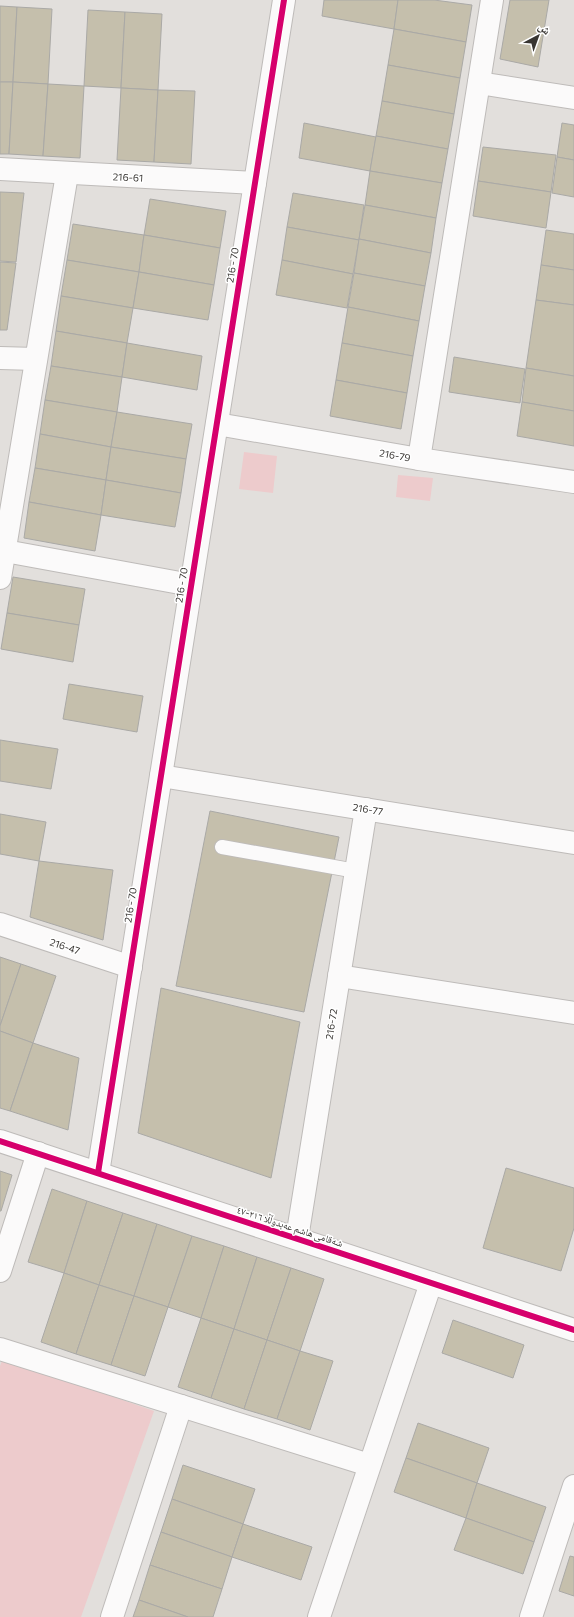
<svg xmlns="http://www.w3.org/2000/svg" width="574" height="1617" font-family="Commissioner,'Noto Naskh Arabic',sans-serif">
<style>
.green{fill:#edcbcc}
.building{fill:#c5bfac;stroke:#aaa9a6}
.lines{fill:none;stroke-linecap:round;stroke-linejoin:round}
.lane-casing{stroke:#bebbb9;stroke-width:16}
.street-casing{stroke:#bebbb9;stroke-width:24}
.secondary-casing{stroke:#bebbb9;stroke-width:24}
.lane{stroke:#fbfafa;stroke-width:14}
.street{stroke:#fbfafa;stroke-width:22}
.secondary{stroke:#fbfafa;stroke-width:22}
.cycleway-casing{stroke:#fff;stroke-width:8}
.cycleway{stroke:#d6006c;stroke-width:6}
.labels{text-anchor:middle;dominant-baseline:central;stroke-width:3;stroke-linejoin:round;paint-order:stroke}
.street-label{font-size:10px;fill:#383532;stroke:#fff}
</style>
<rect width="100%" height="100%" fill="#e2dfdc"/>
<!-- green -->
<g class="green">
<path d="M244,452L277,456L273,493L239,489Z"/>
<path d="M398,475L433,478L430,501L396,497Z"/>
<path d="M3,1358L154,1411L81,1617H0V1366Z"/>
</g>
<!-- building -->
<g class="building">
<path d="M324,0H398L394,29L322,16Z"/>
<path d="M398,0H434L472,5L466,42L394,29Z"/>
<path d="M510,0H549L538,67L500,59Z"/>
<path d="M0,6L17,7L13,82H0Z"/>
<path d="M17,7L52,9L48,84L13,82Z"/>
<path d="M88,10L125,12L121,88L84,86Z"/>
<path d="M125,12L162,14L158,90L121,88Z"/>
<path d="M394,29L466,42L460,78L388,65Z"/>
<path d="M388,65L460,78L454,114L382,101Z"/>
<path d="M0,82H13L9,154H0Z"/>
<path d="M13,82L48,84L43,156L9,154Z"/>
<path d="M48,84L84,86L80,158L43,156Z"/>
<path d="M121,88L158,90L154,162L117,160Z"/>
<path d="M158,90L195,91L191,164L154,162Z"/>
<path d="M382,101L454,114L448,149L376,136Z"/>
<path d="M304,123L376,137L370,171L299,158Z"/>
<path d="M562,123L574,125V160L557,157Z"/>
<path d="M376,136L448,149L442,183L370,171Z"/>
<path d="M483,147L556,155L551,192L478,181Z"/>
<path d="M557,157L574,160V197L552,193Z"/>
<path d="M370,171L442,183L436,218L365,205Z"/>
<path d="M478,181L551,192L546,228L473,216Z"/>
<path d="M0,192L24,193L16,262L0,261Z"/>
<path d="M293,193L364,205L359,240L287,227Z"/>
<path d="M150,199L226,211L220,248L144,235Z"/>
<path d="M365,205L436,218L431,253L359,239Z"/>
<path d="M73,224L144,235L139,272L67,260Z"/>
<path d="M287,227L359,240L353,274L282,260Z"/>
<path d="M546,230L574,234V270L541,265Z"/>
<path d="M144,235L220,248L214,285L139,272Z"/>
<path d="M359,239L431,253L425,286L354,273Z"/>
<path d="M67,260L139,272L133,308L61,296Z"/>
<path d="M282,260L353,274L347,308L276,295Z"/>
<path d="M0,262L16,263L7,330H0Z"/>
<path d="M541,265L574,270V305L536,300Z"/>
<path d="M139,272L214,285L208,320L133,308Z"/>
<path d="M354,273L425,286L419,321L348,307Z"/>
<path d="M61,296L133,308L127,343L56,331Z"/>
<path d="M536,300L574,305V376L526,368Z"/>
<path d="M348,307L419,321L413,356L342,343Z"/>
<path d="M56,331L127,343L122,377L51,366Z"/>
<path d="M127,343L202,356L197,390L122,377Z"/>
<path d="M342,343L413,356L407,393L336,380Z"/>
<path d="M454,357L525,369L520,403L449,392Z"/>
<path d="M51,366L122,377L117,412L45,400Z"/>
<path d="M526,368L574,376V411L522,402Z"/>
<path d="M336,380L407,393L401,429L330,416Z"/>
<path d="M45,400L117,412L111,447L40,434Z"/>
<path d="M522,402L574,411V446L517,436Z"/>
<path d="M117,412L192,424L186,459L111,447Z"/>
<path d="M40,434L111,447L106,480L35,468Z"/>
<path d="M111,447L186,459L181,493L106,480Z"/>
<path d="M35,468L106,480L101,515L29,502Z"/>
<path d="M106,480L181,493L175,527L101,515Z"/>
<path d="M29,502L101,515L95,551L24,538Z"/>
<path d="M13,577L85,589L79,625L7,613Z"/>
<path d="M7,613L79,625L73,662L1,649Z"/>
<path d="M69,684L143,696L137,732L63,719Z"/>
<path d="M0,740L58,749L51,789L0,781Z"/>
<path d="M210,811L339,837L304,1012L176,986Z"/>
<path d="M0,814L46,822L39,861L0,854Z"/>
<path d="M39,861L113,870L103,940L30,917Z"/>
<path d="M0,957L21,964L0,1026Z"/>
<path d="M21,964L56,976L33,1043L0,1031V1026Z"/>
<path d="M161,988L300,1022L271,1178L138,1133Z"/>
<path d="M0,1031L33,1043L10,1111L0,1108Z"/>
<path d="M33,1043L79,1058L68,1130L10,1111Z"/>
<path d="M506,1168L574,1188V1228L561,1271L483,1248Z"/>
<path d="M0,1171L12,1175L1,1211H0Z"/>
<path d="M52,1189L87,1201L64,1273L28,1262Z"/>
<path d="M87,1201L123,1213L99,1285L64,1273Z"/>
<path d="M123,1213L157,1224L134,1296L99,1285Z"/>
<path d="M157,1224L192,1236L168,1307L134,1296Z"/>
<path d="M192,1236L224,1246L201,1318L168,1307Z"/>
<path d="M224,1246L257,1257L234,1329L201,1318Z"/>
<path d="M257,1257L291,1268L267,1340L234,1329Z"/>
<path d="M291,1268L324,1279L300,1351L267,1340Z"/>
<path d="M64,1273L99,1285L76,1354L41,1342Z"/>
<path d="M99,1285L134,1296L111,1365L76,1354Z"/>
<path d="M134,1296L168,1307L145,1376L111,1365Z"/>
<path d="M201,1318L234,1329L211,1398L178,1387Z"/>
<path d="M453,1320L524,1345L513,1378L442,1353Z"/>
<path d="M234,1329L267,1340L244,1409L211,1398Z"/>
<path d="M267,1340L300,1351L277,1419L244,1409Z"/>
<path d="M300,1351L333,1361L310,1430L277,1419Z"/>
<path d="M418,1423L489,1448L477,1483L406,1458Z"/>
<path d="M406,1458L477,1483L466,1518L394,1492Z"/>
<path d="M183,1465L255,1489L243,1524L172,1499Z"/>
<path d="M477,1483L546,1507L534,1542L466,1518Z"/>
<path d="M172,1499L243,1524L232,1557L161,1532Z"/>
<path d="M466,1518L534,1542L523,1574L454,1550Z"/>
<path d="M243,1524L312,1547L301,1580L232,1557Z"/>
<path d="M161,1532L232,1557L222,1589L150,1565Z"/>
<path d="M570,1556L574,1557V1596L559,1591Z"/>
<path d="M150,1565L222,1589L213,1617H188L139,1600Z"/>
<path d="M139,1600L188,1617H133Z"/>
</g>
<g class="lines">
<defs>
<path id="lane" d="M222,847L356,871"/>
<g id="street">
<path d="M479,83L574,98"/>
<path d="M0,169L255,183"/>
<path d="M0,358L36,359"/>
<path d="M217,424L419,459L574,482"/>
<path d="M419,459L492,0"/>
<path d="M5,551L191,585"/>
<path d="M0,578L67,174"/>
<path d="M161,776L574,843"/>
<path d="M0,924L131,967"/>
<path d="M339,976L574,1013"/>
<path d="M98,1173L284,0"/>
<path d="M297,1238L366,809"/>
<path d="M0,1271L38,1153"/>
<path d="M0,1349L369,1465"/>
<path d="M112,1617L181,1406"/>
<path d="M319,1617L431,1283"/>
<path d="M531,1617L574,1486"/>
</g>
<path id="secondary" d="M0,1141L574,1330"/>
</defs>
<!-- lane casing -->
<use href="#lane" class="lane-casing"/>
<!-- street casing -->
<use href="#street" class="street-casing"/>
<!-- secondary casing -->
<use href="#secondary" class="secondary-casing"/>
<!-- lane -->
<use href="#lane" class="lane"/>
<!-- street -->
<use href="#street" class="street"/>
<!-- secondary -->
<use href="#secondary" class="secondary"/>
<defs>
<g id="cycleway">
<path d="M0,1141L574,1330"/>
<path d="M98,1173L284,0"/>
</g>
</defs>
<!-- cycleway casing -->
<use href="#cycleway" class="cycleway-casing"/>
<!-- cycleway -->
<use href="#cycleway" class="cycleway"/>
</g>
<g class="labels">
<!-- street labels -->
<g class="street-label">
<text transform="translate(128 177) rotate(3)">216-61</text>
<text transform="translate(232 265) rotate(-81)">216 - 70</text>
<text transform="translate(395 455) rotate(10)">216-79</text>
<text transform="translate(181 585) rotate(-81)">216 - 70</text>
<text transform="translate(368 809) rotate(9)">216-77</text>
<text transform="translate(130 905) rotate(-81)">216 - 70</text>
<text transform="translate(65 946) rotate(18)">216-47</text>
<text transform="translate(331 1024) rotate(-81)">216-72</text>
<text transform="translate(290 1226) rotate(18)">شەقامی هاشم عەبدوڵڵا ٢١٦-٤٧</text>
</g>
</g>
<!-- north arrow -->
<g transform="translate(538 36) rotate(41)" stroke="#ffffff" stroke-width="3" paint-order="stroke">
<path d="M0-3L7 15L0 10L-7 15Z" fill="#383532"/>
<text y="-6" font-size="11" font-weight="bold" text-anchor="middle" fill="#383532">ش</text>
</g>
</svg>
